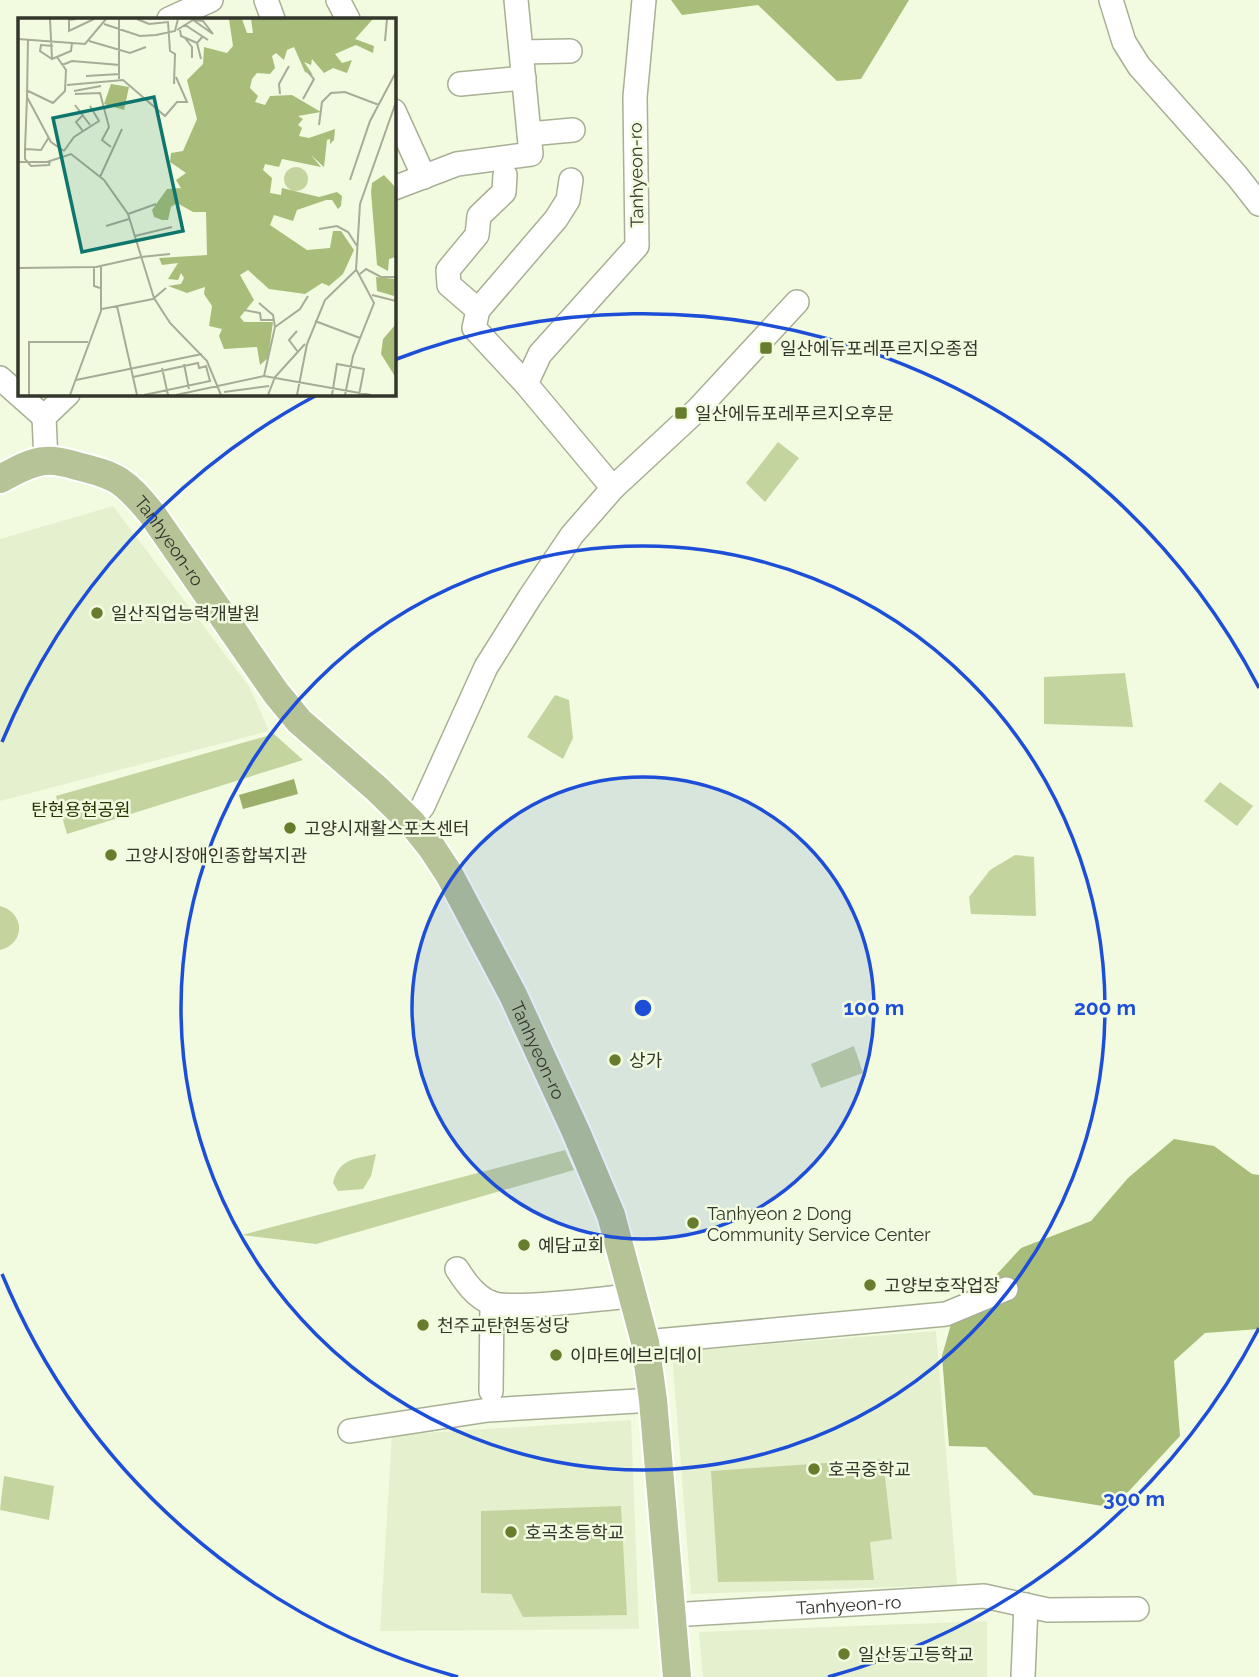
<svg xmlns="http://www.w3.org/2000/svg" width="1259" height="1677" font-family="Raleway,'Noto Sans KR',sans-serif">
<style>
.built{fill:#e5f1ce}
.green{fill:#c4d49f}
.forest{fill:#a9bd7a}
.water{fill:#9baf6b}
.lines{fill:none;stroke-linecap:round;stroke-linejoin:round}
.minor-casing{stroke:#a7b095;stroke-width:26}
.major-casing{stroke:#fff;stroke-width:32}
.minor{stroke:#fff;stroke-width:23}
.major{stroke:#b6c396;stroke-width:28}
.ring{fill:none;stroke:#1d4ed8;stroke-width:3.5}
.poi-dot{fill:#677c2c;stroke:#f2fbdf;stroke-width:2.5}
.labels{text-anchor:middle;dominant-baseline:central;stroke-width:5;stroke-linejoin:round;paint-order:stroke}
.street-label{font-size:18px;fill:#33362b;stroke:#f2fbdf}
.poi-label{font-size:18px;fill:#33362b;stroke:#f2fbdf;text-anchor:start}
.park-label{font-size:18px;fill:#283300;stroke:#f2fbdf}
.inset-road{fill:none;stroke:#a6ac97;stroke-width:2}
.view{fill:#0f766e;fill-opacity:0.15;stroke:#0f766e;stroke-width:3.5}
.inset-edge{fill:none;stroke:#33362b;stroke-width:3.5}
.centre{fill:#1d4ed8;stroke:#f2fbdf;stroke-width:3.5}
.ring-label{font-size:21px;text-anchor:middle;font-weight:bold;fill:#1d4ed8;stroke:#f2fbdf;stroke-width:5;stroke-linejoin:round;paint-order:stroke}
</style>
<rect width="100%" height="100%" fill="#f2fbdf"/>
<!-- built -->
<g class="built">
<path d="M113,506L249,686L269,731L0,801V539Z"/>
<path d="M936,1331L957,1585L691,1594L672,1352Z"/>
<path d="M631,1420L639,1629L380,1631L392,1435Z"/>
<path d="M987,1621V1677H703L699,1632Z"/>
</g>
<!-- green -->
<g class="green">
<path d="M778,442L799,458L765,502L746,483Z"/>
<path d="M1125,673L1133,727L1044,724V677Z"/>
<path d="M555,695L569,700L573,738L563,759L527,737Z"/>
<path d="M274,734L303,760L67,834L56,796Z"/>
<path d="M1220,782L1253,806L1237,826L1204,801Z"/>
<path d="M1015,855L1034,857L1036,916L971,914L969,897L990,870Z"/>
<path d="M0,906C25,913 26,943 0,950Z"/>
<path d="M854,1046L863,1073L821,1088L811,1064Z"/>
<path d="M565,1150L574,1170L316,1244L242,1235Z"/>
<path d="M376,1154L371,1176L363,1189L338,1191L333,1183C339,1158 355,1159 376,1154Z"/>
<path d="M883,1459L892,1539L870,1542L874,1580L718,1582L711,1471Z"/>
<path d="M4,1476L54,1486L49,1520L0,1510Z"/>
<path d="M621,1506L627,1615L523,1617L511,1594L481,1593V1511Z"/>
</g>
<!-- forest -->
<g class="forest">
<path d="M671,0H909L861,79L837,81L758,5L682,15Z"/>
<path d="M1174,1139L1214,1146L1252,1174L1259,1175V1329L1205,1333L1174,1361L1180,1436L1129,1491L1109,1507L1034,1495L986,1447L949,1446L942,1356L951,1324L1021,1248L1091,1221L1128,1178Z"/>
</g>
<!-- water -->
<path class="water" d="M294,779L298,794L243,809L239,795Z"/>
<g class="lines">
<defs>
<g id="minor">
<path d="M266,0L273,19"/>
<path d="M338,0L348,19"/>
<path d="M1111,0L1124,42L1139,66L1237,176L1259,204"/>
<path d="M169,19L211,0"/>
<path d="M522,52L570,51"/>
<path d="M460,84L524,78"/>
<path d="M394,111L424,177"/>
<path d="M529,134L573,130"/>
<path d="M394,188L457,164L531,154L516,0"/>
<path d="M478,310L449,285L448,270L477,235L479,216L504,192L505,175"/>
<path d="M0,378L44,417"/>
<path d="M526,384L474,328L478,310L556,219L568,200L571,180"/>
<path d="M46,461L44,417L68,394"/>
<path d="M613,488L526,384L540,354L637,246L635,97L644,0"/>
<path d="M411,822L423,806L486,667L530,597L572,535L613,488L697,410L797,302"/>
<path d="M457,1269C466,1283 475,1296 491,1303C512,1311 604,1298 632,1296"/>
<path d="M645,1342L946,1314L1006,1289"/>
<path d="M491,1391L492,1303"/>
<path d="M350,1431L488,1410L653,1400"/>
<path id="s1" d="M671,1615L984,1596L1048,1610L1137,1609"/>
<path d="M1023,1677L1026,1605"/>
</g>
<g id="major">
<path id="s2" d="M0,479C14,472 29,462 45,461C55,460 67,463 77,466C118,476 125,481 152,514L276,693L299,721L377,789L411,822L432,848L449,874L513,995L576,1132L611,1215L645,1342L653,1400L677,1677"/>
</g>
</defs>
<!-- minor casing -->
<use href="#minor" class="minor-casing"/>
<!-- major casing -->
<use href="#major" class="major-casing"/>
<!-- minor -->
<use href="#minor" class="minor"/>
<!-- major -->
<use href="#major" class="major"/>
</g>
<!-- distance rings -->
<circle cx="643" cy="1008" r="231" fill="#1d4ed8" fill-opacity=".12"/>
<g class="ring">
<circle cx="643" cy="1008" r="231"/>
<circle cx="643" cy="1008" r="462"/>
<path d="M1259 1328A694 694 0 0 1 828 1677M458 1677A694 694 0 0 1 2 1274M2 742A694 694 0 0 1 317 395M394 360A694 694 0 0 1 1259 688"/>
</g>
<!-- markers -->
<g class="poi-dot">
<rect x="759" y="341" width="14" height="14" rx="3.5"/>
<rect x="674" y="406" width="14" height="14" rx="3.5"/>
<circle cx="97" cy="613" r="7"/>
<circle cx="290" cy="828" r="7"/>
<circle cx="111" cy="855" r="7"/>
<circle cx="615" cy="1060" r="7"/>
<circle cx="693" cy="1223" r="7"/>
<circle cx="524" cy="1245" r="7"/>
<circle cx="870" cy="1285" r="7"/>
<circle cx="423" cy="1325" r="7"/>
<circle cx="556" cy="1355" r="7"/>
<circle cx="814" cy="1469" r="7"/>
<circle cx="511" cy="1532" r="7"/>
<circle cx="844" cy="1654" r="7"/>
</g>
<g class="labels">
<!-- street labels -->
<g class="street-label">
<text transform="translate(636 175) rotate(-91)">Tanhyeon-ro</text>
<text stroke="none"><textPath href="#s2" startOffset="205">Tanhyeon-ro</textPath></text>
<text stroke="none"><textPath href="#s2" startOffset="840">Tanhyeon-ro</textPath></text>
<text stroke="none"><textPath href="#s1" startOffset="178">Tanhyeon-ro</textPath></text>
</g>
<!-- poi labels -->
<g class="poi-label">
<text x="780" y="348">일산에듀포레푸르지오종점</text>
<text x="695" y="413">일산에듀포레푸르지오후문</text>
<text x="111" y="613">일산직업능력개발원</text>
<text x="304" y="828">고양시재활스포츠센터</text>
<text x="125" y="855">고양시장애인종합복지관</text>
<text x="629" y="1060">상가</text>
<text x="707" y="1213">Tanhyeon 2 Dong<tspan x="707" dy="21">Community Service Center</tspan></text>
<text x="538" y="1245">예담교회</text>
<text x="884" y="1285">고양보호작업장</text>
<text x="437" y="1325">천주교탄현동성당</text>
<text x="570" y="1355">이마트에브리데이</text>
<text x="828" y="1469">호곡중학교</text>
<text x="525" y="1532">호곡초등학교</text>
<text x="858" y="1654">일산동고등학교</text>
</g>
<!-- park labels -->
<g class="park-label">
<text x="81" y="809">탄현용현공원</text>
</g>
</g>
<!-- overview -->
<g transform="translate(18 18)">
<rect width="378" height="378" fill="#f2fbdf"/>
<path d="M266 161a12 12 0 1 1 24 0a12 12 0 1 1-24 0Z" fill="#c4d49f"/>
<path d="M211,1H224L229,15H235L233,1H355L337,21L356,28L355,35L338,27L317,36L324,45L334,42L329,55L315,50L306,55L294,41L293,47L286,44L295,57L287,54L276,29L269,32L266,42L258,35L254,38L257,50L252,56L239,55L234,61L232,70L240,78L237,84L247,87L252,78L274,77L303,94L280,98L285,101L280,107L284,110L281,118L291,120L317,111L316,122L312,126V121L309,122L306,149L293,137L303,149L264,141L261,149L247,146L245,152L254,160L252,175L263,177L264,170L301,179L319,174L324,178L323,188L320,191L314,182H308L279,192L275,203L256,197L252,207L289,232L312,230L315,213H323L336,232L325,256L311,268L304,265L287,276L251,271L230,252L222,257L236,282L222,299L226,304H255L250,340L242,347L239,329L206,331L201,318L204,311L191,308L194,288L186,276L187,269L169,275L150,268L163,266L166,260L163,255L160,262L150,261L160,245L144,247L141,240L189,237L188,194H175L159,185L153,189L150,202H144L136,199L134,192L149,171L163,170L158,162L168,155L152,144L153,135L165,133L179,101L169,62L185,46L186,29L209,35L215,28ZM93,66L111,69L106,92L86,86ZM366,157L378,170V239L371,241L370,253L359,247L353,174L354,165ZM358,259L378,261L376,278L359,273ZM378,306V360L363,336L365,321Z" fill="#a9bd7a"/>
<path class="inset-road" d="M32,1L34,41L53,33L54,25M58,1L51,2V13L76,1M119,1L131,6L150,4L152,33L157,36L156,66M86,6L122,18L138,17L157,13L160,1M167,7L175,2L195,16L185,3L175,2M159,12L167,7L190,22M162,12L163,18L179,25M167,20L174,29V40M0,21L67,26L88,1M10,21L9,79L33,124L46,133M71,23L112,35L128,29M367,23L369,1M34,41L22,33L23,27L35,28M183,41L179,25L185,18M44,47L54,43L102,47M68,58L102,56M101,61V1M49,67L105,62L147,98L159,84H169L158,59M8,72L35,85L47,73L48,52L39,39M56,73L83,68M57,76L82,75L91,109L84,122L93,129M262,76L261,66L271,48M285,81L296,61L290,54M57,87L72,107M301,107L304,84L313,75L327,74L361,87M65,113L58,104L65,97M31,119L23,132L7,131V141L13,148L31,147L32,143M7,131L9,79M46,133L56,119L81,103L72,88M0,144H29L53,136L86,162L110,196L136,280L152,305L189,343L203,377M82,159L104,111M332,162L352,103L378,54M0,165V188M110,196L138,186M88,208L111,201M301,211L319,208L330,214L339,228M117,218L154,209M123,239L152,236M0,250L78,249L123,239M76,250V268L82,270M342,256L348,251L363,259H378M354,277L378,283M241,285L255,297L257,309L246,358M99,288L119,377M84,291L135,281L148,270M226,292L242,295L243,302H256M297,303L342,320M257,309L282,291L290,278M279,313L271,322L280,334M166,346L171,371M144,350L150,377M115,359L180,345L181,350L189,348M58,362L184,336M206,374L251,368M11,377V324H70M52,377L83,293V249M126,377L192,363L188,348M158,377L246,358L353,377M250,377L257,359L287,326M279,377L289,326L307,282L338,252L342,186L378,84M314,377L319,346L346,351L341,377M327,377L335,338L356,285L338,251"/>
<path class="view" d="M136,79L165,213L64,234L35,100Z"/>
<rect width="378" height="378" class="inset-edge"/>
</g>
<circle cx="643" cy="1008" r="10" class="centre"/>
<g class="ring-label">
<text x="874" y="1015">100 m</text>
<text x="1105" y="1015">200 m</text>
<text x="1134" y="1506">300 m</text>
</g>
</svg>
